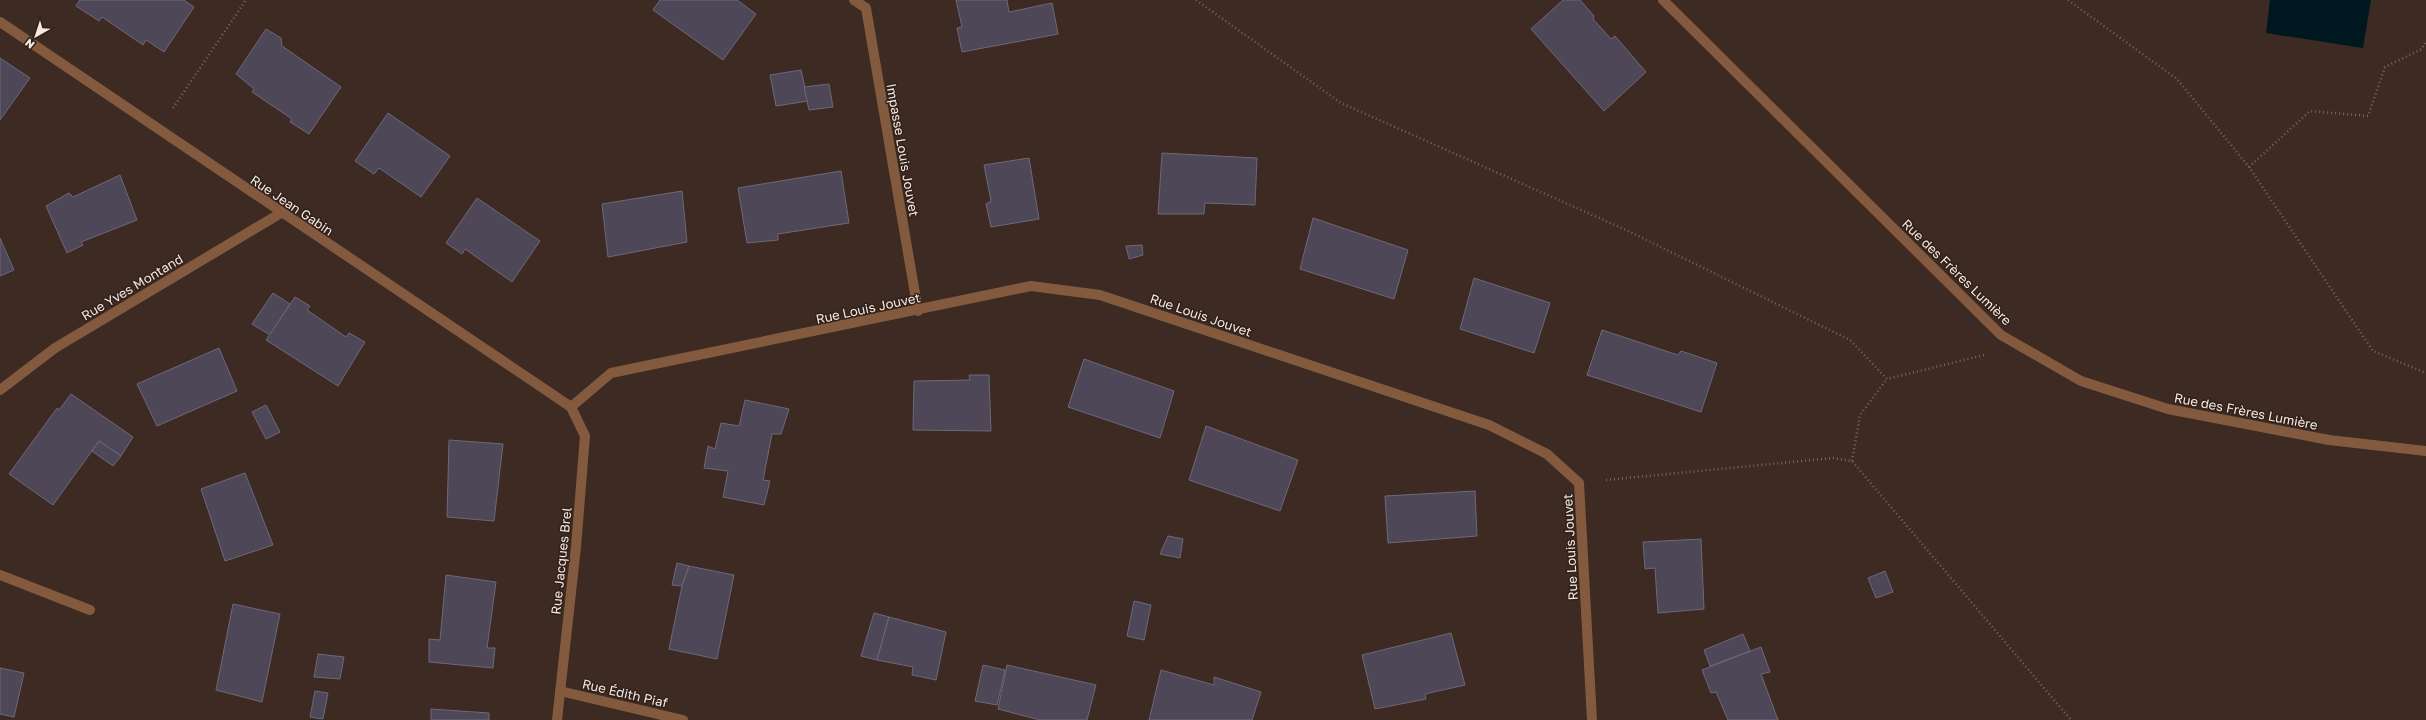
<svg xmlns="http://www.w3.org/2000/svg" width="2426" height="720" font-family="'Golos Text',sans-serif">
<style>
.water{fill:#001720}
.building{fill:#4d4758;stroke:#6f687a}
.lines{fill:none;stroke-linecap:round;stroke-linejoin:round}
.path{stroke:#776761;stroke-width:2.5;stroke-dasharray:1 3;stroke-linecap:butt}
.street{stroke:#845a3e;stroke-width:10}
.labels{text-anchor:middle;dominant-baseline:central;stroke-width:3;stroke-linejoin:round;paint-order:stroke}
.street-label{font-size:13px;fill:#f5e9e4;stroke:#312119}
</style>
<rect width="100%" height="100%" fill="#3c2a23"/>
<!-- water -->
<path class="water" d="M2270,0H2371L2363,48L2266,33Z"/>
<!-- building -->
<g class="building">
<path d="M80,0H184L194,7L164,52L146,40L143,45L102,17L99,21L76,6Z"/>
<path d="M660,0H737L756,14L723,60L653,10Z"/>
<path d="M956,0H1007L1009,12L1052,3L1058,34L962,52L957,28L962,27Z"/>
<path d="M1563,0H1580L1594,16L1593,19L1611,39L1615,36L1646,72L1604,111L1531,29Z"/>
<path d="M266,29L281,38L282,46L341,87L309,134L290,122L292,119L252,92L254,89L236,74Z"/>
<path d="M0,58L30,78L0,120Z"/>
<path d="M801,70L808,101L776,106L770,75Z"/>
<path d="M829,84L833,107L809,110L804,87Z"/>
<path d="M388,113L450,156L421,197L379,168L374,174L355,161Z"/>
<path d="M1162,153L1257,158L1255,205L1205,203L1204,214H1158Z"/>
<path d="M1029,158L1039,219L991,227L986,204L991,201L984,165Z"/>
<path d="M841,171L849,223L778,234V240L747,243L738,188Z"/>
<path d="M120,175L137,220L81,242L83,245L67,253L46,206L69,193L73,197Z"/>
<path d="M682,191L687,242L608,257L602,204Z"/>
<path d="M477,198L540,241L512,282L465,249L462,254L446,243Z"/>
<path d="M1313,218L1408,250L1394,299L1300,269Z"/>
<path d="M0,238L14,270L0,276Z"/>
<path d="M1142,245L1143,255L1129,259L1126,246Z"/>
<path d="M1474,278L1550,303L1534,353L1460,329Z"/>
<path d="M273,293L290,304L270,335L252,324Z"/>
<path d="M295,297L310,306L307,310L346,337L349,333L365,342L338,386L266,340Z"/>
<path d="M1602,330L1678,355L1681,351L1717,363L1701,412L1587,375Z"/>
<path d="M219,348L237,391L157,426L137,384Z"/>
<path d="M1084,359L1174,391L1160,438L1068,407Z"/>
<path d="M969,375H989L991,431L913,430L914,381L970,380Z"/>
<path d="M71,394L133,437L121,456L99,441L53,505L9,474L57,408L59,410Z"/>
<path d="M745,400L789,409L781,434H772L763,480L770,481L764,505L723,497L728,471L704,468L708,446L715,449L721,423L739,426Z"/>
<path d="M266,405L280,432L266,439L252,412Z"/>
<path d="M1206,426L1298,460L1280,511L1189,480Z"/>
<path d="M449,440L503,444L494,521L447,517Z"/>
<path d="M99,441L121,456L113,466L92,451Z"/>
<path d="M245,473L273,545L225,561L201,489Z"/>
<path d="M1475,491L1477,536L1388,543L1385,496Z"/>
<path d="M1168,536L1183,539L1180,558L1160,554Z"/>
<path d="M1701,539L1704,609L1658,613L1655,568L1645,569L1643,542Z"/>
<path d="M677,563L689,566L682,586L672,585Z"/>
<path d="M689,566L734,575L717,659L669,649L682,586Z"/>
<path d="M1885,571L1893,592L1876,598L1868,578Z"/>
<path d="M446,575L496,582L487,648H495L493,668L429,662V639L440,640Z"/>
<path d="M1134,601L1151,605L1144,640L1127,636Z"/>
<path d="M233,604L280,614L262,702L216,690Z"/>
<path d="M874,613L889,617L877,660L861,656Z"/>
<path d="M889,617L946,632L936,680L912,675L913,667L877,660Z"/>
<path d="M1451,633L1465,685L1425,694L1426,699L1375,709L1362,655Z"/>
<path d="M1743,634L1750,651L1710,666L1704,650Z"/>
<path d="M1761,647L1770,672L1761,674L1778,720H1728L1716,692L1711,693L1702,670Z"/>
<path d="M318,654L344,657L340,679L314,677Z"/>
<path d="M983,665L1005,670L997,705L975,701Z"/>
<path d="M1007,665L1096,685L1087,720H1040L998,709Z"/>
<path d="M0,668L24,673L14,717L0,714Z"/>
<path d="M1161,670L1214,685V677L1261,692L1252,720H1149Z"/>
<path d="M315,691L328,693L323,719L310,717Z"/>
<path d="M431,709L489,713V720H431Z"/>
</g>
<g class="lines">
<!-- path -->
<g class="path">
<path d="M1196,0L1341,103L1626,230L1850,340L1887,379L1984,355"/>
<path d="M2068,0L2177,79L2249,167L2373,351L2426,373"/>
<path d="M173,108L246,0"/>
<path d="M2249,167L2310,111L2368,116L2385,67L2422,49L2426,41"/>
<path d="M1852,461L1860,415L1887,379"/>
<path d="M1606,480L1833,458L1852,461L2071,720"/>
</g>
<!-- street -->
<g class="street">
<path d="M854,0L866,8L918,311"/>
<path d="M1663,0L2001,335L2081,381L2168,409L2329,440L2426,451"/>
<path d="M0,22L571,407L585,436L576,547L557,720"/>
<path d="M0,390L55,348L281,213"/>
<path d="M571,407L611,373L1031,286L1100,295L1489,425L1547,454L1579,483L1592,720"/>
<path d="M0,575L90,610"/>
<path d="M560,691L683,720"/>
</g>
</g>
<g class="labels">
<!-- street labels -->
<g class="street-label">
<text transform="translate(903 150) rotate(80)">Impasse Louis Jouvet</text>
<text transform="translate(292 205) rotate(34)">Rue Jean Gabin</text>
<text transform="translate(1957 272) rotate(44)">Rue des Frères Lumière</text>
<text transform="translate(132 287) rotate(-31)">Rue Yves Montand</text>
<text transform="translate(868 308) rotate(-12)">Rue Louis Jouvet</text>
<text transform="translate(1201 315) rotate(19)">Rue Louis Jouvet</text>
<text transform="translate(2246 411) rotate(11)">Rue des Frères Lumière</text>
<text transform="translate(1570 547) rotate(-93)">Rue Louis Jouvet</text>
<text transform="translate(561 561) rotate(-84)">Rue Jacques Brel</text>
<text transform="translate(625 693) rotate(13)">Rue Édith Piaf</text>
</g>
</g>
<!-- north arrow -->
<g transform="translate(36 36) rotate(219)" stroke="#312119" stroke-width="3" paint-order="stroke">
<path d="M0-3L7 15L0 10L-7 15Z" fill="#f5e9e4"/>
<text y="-6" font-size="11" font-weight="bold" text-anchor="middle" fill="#f5e9e4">N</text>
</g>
</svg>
